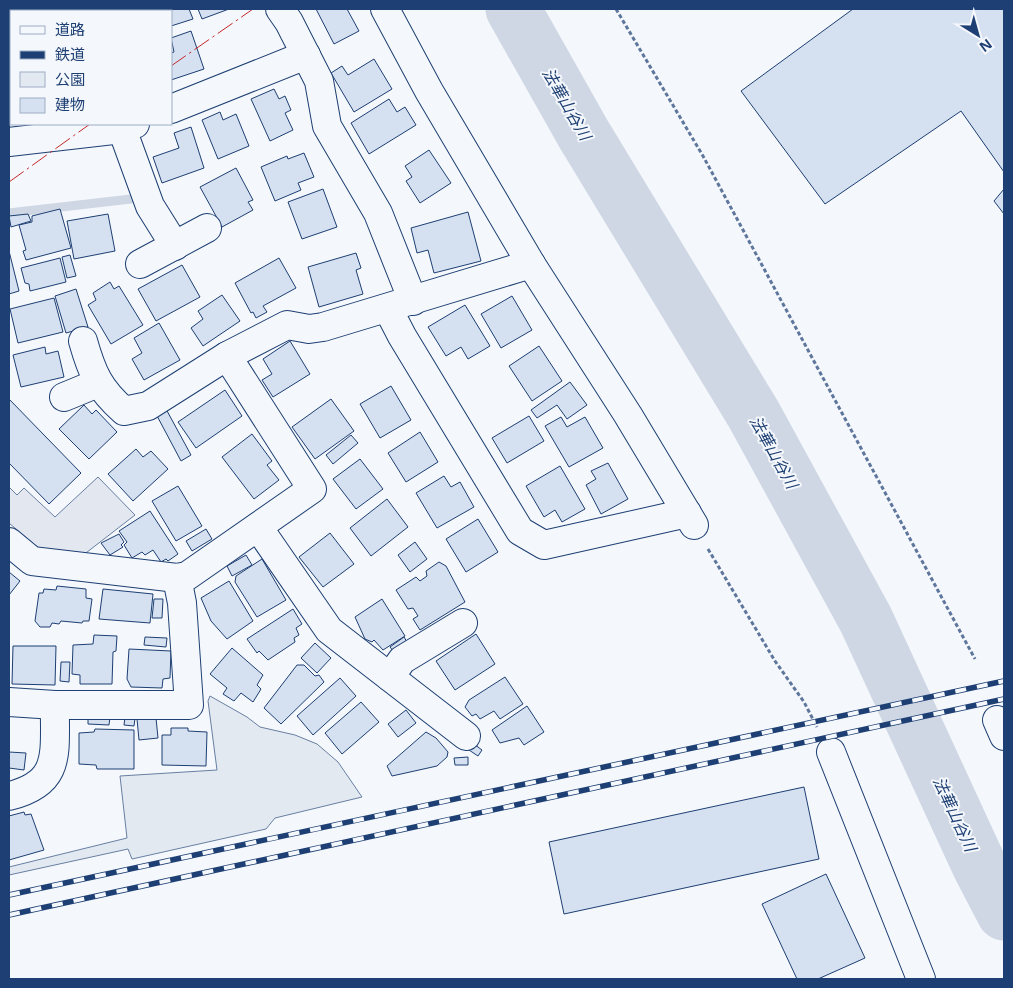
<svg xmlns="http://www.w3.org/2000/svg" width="1013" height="988" font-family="'Noto Sans','Noto Sans JP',sans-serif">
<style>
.green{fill:#e3e9f0;stroke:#687fa3}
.parking{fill:#e3e8f0;stroke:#687fa3}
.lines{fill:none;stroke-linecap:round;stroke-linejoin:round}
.stream{stroke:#cfd7e4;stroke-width:9}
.river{stroke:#cfd7e4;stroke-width:55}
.building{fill:#d5e0f0;stroke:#1d3f73}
.minor-casing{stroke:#1d3f73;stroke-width:30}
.path{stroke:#5e769c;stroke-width:3;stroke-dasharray:4 2.5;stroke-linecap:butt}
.minor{stroke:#f4f7fb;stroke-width:28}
.rail-casing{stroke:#1d3f73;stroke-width:5.5}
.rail{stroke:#f4f7fb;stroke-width:4;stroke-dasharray:11;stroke-linecap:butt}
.power{stroke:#c62828;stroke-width:1;stroke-dasharray:18 4 2.5 4;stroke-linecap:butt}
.labels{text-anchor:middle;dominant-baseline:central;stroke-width:4;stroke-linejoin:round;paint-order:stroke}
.water-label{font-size:16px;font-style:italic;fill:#1d3f73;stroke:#f4f7fb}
</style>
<rect width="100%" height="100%" fill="#f4f7fb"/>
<!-- green -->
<path class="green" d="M210,696L247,717L260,727L295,735L317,744L338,762L362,797L275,818L266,829L132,859L128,849L9,875V867L127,838L120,776L217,770L208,701Z"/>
<!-- parking -->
<path class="parking" d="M98,477L135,515L82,556L42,551L9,523V487L17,495L24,488L55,517Z"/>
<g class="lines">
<!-- stream -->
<path class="stream" d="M9,213L131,199"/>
<!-- river -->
<path class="river" d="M513,9L583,133L754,415L866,620L979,865L1004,913"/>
</g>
<!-- building -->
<g class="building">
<path d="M136,9H189L193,19L171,26V11H137Z"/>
<path d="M198,9H229L202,19Z"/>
<path d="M316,9H347L359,31L334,44Z"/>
<path d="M853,9H1004V172L961,111L825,204L741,91Z"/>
<path d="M191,31L204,69L171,80V53L174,52L171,38Z"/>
<path d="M11,41V74L9,75V42Z"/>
<path d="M374,59L392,89L354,112L331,73L342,66L348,75Z"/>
<path d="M11,83V115L9,116V84Z"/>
<path d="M274,89L279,99L285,96L291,110L285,113L293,130L270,141L251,99Z"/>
<path d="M389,99L397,112L405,107L416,125L369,154L351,123Z"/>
<path d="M220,112L223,120L236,114L249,146L218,159L202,120Z"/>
<path d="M191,127L204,168L162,183L153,157L179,148L174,133Z"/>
<path d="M429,150L451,183L420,203L406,181L412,177L405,166Z"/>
<path d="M304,153L314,177L298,183L301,190L275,201L261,167L287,156L288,159Z"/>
<path d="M236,168L253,200L248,202L253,210L222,227L200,187Z"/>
<path d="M323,189L337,227L302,239L288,202Z"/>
<path d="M1004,189V214L994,201Z"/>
<path d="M60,209L71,248L26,260L23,251L26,250L19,225L32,222V216Z"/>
<path d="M468,212L481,261L434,273L428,250L417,253L411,228Z"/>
<path d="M28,214L31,221L11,227L9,216Z"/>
<path d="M108,214L115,251L74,259L67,221Z"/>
<path d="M9,251L19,291L9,294Z"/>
<path d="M356,253L361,268L356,270L363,294L319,307L308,267Z"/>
<path d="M70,255L76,276L67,278L62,257Z"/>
<path d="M60,258L66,282L30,291L29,284L25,283L21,268Z"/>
<path d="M279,258L296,288L263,306L267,312L256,318L253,312L251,313L235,283Z"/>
<path d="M182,265L200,297L156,321L138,289Z"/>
<path d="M110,282L114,289L119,286L143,325L111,344L88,305L96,300L93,293Z"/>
<path d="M76,289L88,327L66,333L55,296Z"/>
<path d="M222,295L240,321L203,346L191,328L203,319L198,311Z"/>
<path d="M512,296L532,330L501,348L481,314Z"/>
<path d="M54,298L63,332L18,343L10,309Z"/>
<path d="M465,305L490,346L468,359L461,347L446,356L428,327Z"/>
<path d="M159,323L180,360L144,380L132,359L142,353L134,338Z"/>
<path d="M290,341L310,374L273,397L262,380L272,374L263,359Z"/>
<path d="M539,346L562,381L532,401L509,366Z"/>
<path d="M45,347L46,354L58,351L64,377L21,387L13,355Z"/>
<path d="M570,382L587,405L567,419L557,405L537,418L531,410Z"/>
<path d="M391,386L411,420L380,438L360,404Z"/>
<path d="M225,390L242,416L196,448L178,422Z"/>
<path d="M9,399L81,473L49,504L9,463Z"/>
<path d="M331,399L354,431L315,459L292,427Z"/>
<path d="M84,405L92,414L96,410L117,432L89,459L59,429Z"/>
<path d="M166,409L191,455L181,461L156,414Z"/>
<path d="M529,416L544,441L507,463L492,438Z"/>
<path d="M561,417L567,427L585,417L603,448L569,467L545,426Z"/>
<path d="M420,432L438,462L406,482L388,453Z"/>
<path d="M252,434L272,461L267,465L279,480L254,499L222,457Z"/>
<path d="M351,435L358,443L333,464L326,455Z"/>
<path d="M136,449L143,457L151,451L168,469L133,501L108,474Z"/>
<path d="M360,459L383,489L356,509L333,479Z"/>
<path d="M608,463L628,499L601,514L586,485L596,479L591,471Z"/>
<path d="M560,466L585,509L562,522L555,510L544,517L526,486Z"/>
<path d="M444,476L451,487L460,482L474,507L437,528L416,493Z"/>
<path d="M178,486L202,526L176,541L152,501Z"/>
<path d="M387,499L408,527L371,556L350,528Z"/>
<path d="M150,511L178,554L168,561L166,559L161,562L153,550L145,555L142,552L132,558L124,545L127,542L119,531Z"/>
<path d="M478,519L498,552L466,572L446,539Z"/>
<path d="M206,529L212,539L192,551L186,541Z"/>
<path d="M330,533L354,564L323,587L299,557Z"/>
<path d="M119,534L124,542L121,545L123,547L110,555L101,543Z"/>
<path d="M415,542L427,559L410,572L398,555Z"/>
<path d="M246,555L252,565L232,576L227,566Z"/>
<path d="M262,559L286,600L257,617L235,582L236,576Z"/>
<path d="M439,562L446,566L465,602L420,630L413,619L418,616L413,608L408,609L396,590L416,577L420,581L427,576L426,571Z"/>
<path d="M9,572L20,581L9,595Z"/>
<path d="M229,581L253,621L227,639L211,621L201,598Z"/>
<path d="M57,586L86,589V598L92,599L89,621H83L82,623L61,621L59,624L52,623L50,627H40L35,621L39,593H43L44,589L56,590Z"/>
<path d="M103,589L153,594L150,623L99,619Z"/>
<path d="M154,599H163L162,618H152Z"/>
<path d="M382,599L405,636L383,650L374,640L372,642L365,639L355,617Z"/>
<path d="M293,609L302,624L296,628L299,635L294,638L295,642L268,660L259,651L257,653L247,639Z"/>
<path d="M476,634L495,664L455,690L436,661Z"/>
<path d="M94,635L117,636L116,651L113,652L112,684H80V675L72,674L73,645L93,644Z"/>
<path d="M145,637L167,638L166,647L144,645Z"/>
<path d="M404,637L407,642L394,652L390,647Z"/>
<path d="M315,643L331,658L317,673L301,658Z"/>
<path d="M13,646H56L55,685L12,684Z"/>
<path d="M232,648L263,675L257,685L261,689L253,702L241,693L234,701L223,694L227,688L210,674Z"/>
<path d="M129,649L171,651L170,678L163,679L162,688L131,687L127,679Z"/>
<path d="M61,662H70L69,682L60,681Z"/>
<path d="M297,665H304L315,676L319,675L324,682L281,724L264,708Z"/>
<path d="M505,677L523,704L500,719L494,711L480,719L476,714L472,716L465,707L469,700Z"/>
<path d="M340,678L356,696L313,735L297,716Z"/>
<path d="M361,702L379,722L342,754L325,733Z"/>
<path d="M527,706L544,732L524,745L519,738L500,743L492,730Z"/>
<path d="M406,710L416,723L398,737L388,724Z"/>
<path d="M88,716L110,717L109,725L88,724Z"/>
<path d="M125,717L135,718L134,726L124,725Z"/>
<path d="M156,718L158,738L139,740L137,719Z"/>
<path d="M171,728H188V731L207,732L206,766L162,765V735H171Z"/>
<path d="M95,729L134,730V769H97L96,765L79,764V733L94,732Z"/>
<path d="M426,732L436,738L448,752L447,757L437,766L392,776L387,766Z"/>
<path d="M470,741L482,750L478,756L466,748Z"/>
<path d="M9,752L26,753L24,770L9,768Z"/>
<path d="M468,757V765H455L454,758Z"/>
<path d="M804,787L819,859L564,914L549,842Z"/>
<path d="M24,812L25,815L31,814L44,850L9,860V816Z"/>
<path d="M826,874L865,958L818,979H797L762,904Z"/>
</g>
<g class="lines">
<defs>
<g id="minor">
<path d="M280,9L289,22L319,81L327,126L378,213L413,301"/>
<path d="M385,9L429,91L531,264L628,415L694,525"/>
<path d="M171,109L306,55"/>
<path d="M122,129L150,206L175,246"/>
<path d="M9,142L122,129L135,124"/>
<path d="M140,264L207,228"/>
<path d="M388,309L402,336L520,531L544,545L687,513"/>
<path d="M83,341C92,373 99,389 124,411L148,406L227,356L287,325L309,329L323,327L531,264"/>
<path d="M64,397L98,383"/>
<path d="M258,527L329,630L466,736"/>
<path d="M9,542L32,561L177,578L187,576L312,489L227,356"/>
<path d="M390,677L402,660L463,623"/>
<path d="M9,702L55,705H189L182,603L177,578"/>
<path d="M997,720L1004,736"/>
<path d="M831,752L921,979"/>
<path d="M9,796C63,783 54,752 55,705"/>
</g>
</defs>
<!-- minor casing -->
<use href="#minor" class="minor-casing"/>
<!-- path -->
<g class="path">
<path d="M616,9L703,156L975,659"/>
<path d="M708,549L775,661L804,702L817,727"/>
</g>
<!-- minor -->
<use href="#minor" class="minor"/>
<defs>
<g id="rail">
<path d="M9,895L1004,681"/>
<path d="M9,915L1004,699"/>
</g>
</defs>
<!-- rail casing -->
<use href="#rail" class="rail-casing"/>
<!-- rail -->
<use href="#rail" class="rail"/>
<!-- power -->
<g class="power">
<path d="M171,66L253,9"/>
<path d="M9,182L90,124"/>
</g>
</g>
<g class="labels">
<!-- water labels -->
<g class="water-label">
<text transform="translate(567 104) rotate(60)">法華山谷川</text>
<text transform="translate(774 452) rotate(61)">法華山谷川</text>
<text transform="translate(955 814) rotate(65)">法華山谷川</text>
</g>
</g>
<!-- border -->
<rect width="1013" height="988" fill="none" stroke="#1d3f73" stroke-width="20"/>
<!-- legend -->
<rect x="10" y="10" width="162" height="115" fill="#f4f7fb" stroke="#9eadc5"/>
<rect x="20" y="26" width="25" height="8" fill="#f4f7fb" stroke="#9eadc5"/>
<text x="55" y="35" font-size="15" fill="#1d3f73">道路</text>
<rect x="20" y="51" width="25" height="8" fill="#1d3f73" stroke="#9eadc5"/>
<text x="55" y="60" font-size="15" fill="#1d3f73">鉄道</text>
<rect x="20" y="72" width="25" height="15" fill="#e3e9f0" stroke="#9eadc5"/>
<text x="55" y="85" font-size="15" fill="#1d3f73">公園</text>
<rect x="20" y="98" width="25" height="15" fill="#d5e0f0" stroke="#9eadc5"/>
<text x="55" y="110" font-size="15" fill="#1d3f73">建物</text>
<!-- north arrow -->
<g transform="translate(978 35) rotate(143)" stroke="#f4f7fb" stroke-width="4" paint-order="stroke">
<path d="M0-4L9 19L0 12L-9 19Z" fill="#1d3f73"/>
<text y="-8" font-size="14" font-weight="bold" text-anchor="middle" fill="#1d3f73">N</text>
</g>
</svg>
